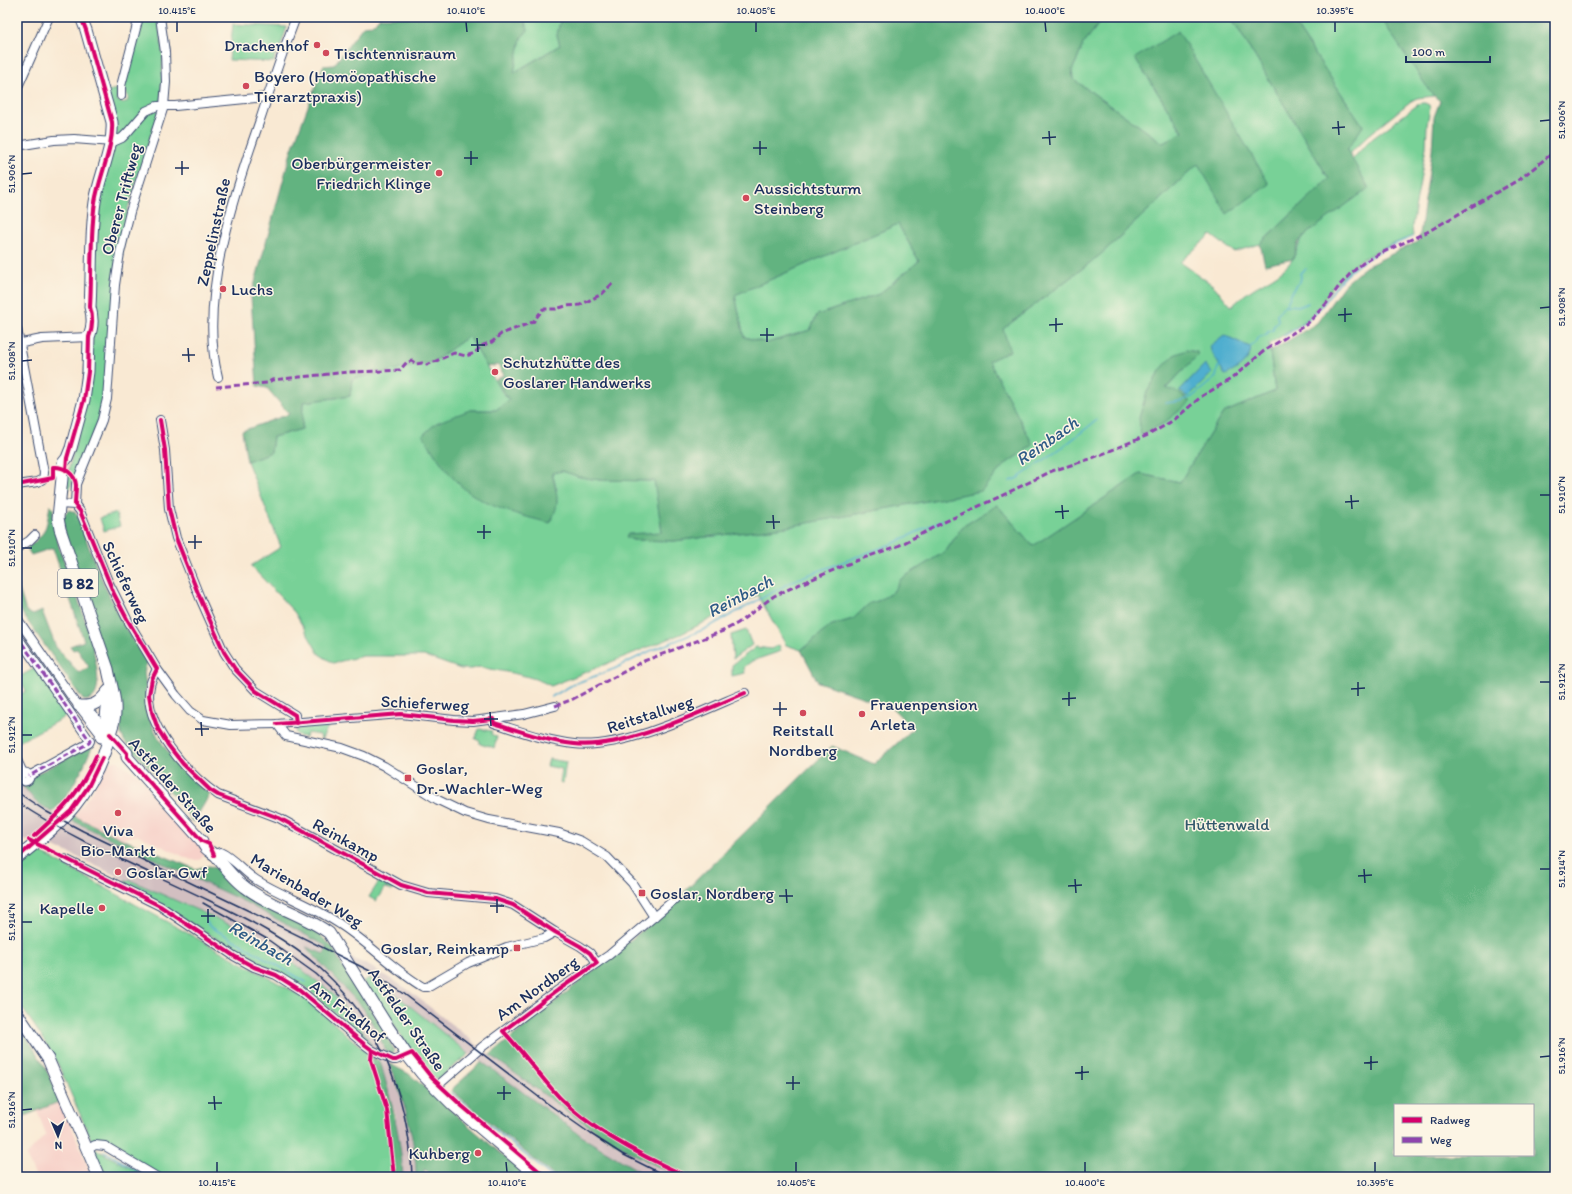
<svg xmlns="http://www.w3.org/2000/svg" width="1572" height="1194" font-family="Itim,sans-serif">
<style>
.built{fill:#f7d1c9}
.industrial{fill:#d2bfc1}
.green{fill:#78d197;stroke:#4a807a;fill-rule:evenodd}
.forest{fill:#62b380;stroke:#3e716f;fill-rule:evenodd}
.water{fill:#50aecf;stroke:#366e96}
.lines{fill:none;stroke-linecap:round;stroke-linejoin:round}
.stream{stroke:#50aecf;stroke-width:1.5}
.minor-casing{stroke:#3c4b70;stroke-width:10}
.major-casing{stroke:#3c4b70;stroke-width:13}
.minor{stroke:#fff;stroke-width:8}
.major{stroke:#fff;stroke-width:11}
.rail{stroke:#1b2f5e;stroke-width:1.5}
.quiet{stroke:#8e44ad;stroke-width:3;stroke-dasharray:6 3;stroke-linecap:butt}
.cycleway-casing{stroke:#fcf5e5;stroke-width:6}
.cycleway{stroke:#d6006c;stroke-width:4}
.ticks{fill:none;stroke:#1b2f5e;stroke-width:1.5}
.poi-dot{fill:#d1495b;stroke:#fcf5e5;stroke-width:1.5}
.labels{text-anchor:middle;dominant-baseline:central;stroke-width:3;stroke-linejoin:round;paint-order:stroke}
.shield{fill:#fcf5e5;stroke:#5e6a86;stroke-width:1}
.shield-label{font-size:16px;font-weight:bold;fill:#1b2f5e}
.poi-label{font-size:17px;fill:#1b2f5e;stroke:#fcf5e5;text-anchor:start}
.street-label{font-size:17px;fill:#1b2f5e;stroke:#fcf5e5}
.park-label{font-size:17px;fill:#32586c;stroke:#fcf5e5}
.water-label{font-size:18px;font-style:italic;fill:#2e5b86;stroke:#fcf5e5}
.neatline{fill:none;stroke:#1b2f5e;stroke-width:1.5}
.ticks-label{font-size:10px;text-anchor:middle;fill:#1b2f5e}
</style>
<rect width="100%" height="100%" fill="#fcf5e5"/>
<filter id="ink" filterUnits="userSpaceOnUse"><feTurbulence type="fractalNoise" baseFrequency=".025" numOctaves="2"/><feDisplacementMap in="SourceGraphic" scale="8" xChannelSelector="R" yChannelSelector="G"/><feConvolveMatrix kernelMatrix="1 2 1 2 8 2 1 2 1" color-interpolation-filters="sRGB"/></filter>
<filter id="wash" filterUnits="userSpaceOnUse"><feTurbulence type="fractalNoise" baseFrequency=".012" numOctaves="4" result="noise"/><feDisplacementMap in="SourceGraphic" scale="16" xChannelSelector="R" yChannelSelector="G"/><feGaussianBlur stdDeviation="0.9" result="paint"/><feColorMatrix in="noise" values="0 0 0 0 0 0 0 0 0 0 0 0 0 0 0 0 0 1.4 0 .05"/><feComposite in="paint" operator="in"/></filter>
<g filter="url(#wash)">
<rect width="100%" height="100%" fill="#f9e9d3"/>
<!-- built -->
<g class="built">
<path d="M114,761H118L138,775L200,847L204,855L200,860H191L138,835L122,839L74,816L92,792L105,767L109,763Z"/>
<path d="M61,1101L92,1177H36L26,1156L46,1134L37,1111Z"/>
</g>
<!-- industrial -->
<path class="industrial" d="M17,781L20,782L35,801L52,812L245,902L324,945L371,967L407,989L490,1055L571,1113L616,1143L661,1169L680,1177H649L620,1160L587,1140L469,1054L369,978L344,964L307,947L363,1008L377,1031L391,1064H390L404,1102L416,1162V1177H403L402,1162L395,1113L380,1061L358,1023L332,993L297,966L242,930L132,881L125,880L69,853L46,844L17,839Z"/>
<!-- green -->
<g class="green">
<path d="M142,17H158L163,56L161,102L116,138L108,91L117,89V100L122,103L128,101V97L124,86Z"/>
<path d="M522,17H561L557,35L560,45L513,73L521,38L528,30Z"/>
<path d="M1101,17H1231L1329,179L1260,244L1234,252L1211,235L1180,262L1214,286L1231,306C1237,303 1241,297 1247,293C1262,282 1282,275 1292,260C1297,252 1297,245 1305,235L1368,188L1352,160L1368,142L1420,103H1425L1429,105L1430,108L1427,125L1426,147L1412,227L1413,236L1378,250L1359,261L1333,286L1319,307L1304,322L1269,344L1275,391L1223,413L1180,482L1140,474L1033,546L997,505L962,527L946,551L901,579L893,592L878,601L870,603L853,619L832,625L801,650L786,645L758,595L681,634L551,686C530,674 503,672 479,667L472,669H461L424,656H363L333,663L319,654L295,613L251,566L281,547L247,461L271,452L273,437L302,429L303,402L350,396L352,379L433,362L469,336L499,388L509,400L496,410H470L423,435L448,471L460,485L557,490L552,473L562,471L580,477L600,480L655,481L662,532L626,537L633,540L674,541L786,527L981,491L1004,465L1033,445L988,360L1003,329L1100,255L1198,164L1269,184L1136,58L1183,133L1163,143L1073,79L1072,70L1078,58L1083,44L1101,21ZM1197,355L1166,389L1185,397L1190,402L1139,418L1147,392L1162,368Z"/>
<path d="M1290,17H1380L1434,96L1417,98L1411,101L1370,134L1349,154L1346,150L1363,126Z"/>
<path d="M233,24L287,27L278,54H275L274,62L229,60Z"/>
<path d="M159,109L128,208L101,410L96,428L67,494L65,493L67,476L80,427L100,199L113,145L148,113Z"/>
<path d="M898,224L919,261L879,294L817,315L810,330L767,343L744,337L735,295Z"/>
<path d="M116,513L120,526L104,531L100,518Z"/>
<path d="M746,630L752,645L733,659L731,635Z"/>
<path d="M779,645L781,651L752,661L744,667L745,673L732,676V665L756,647L771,649Z"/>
<path d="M37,667L70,714L17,743V696L26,691L19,677Z"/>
<path d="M329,725L321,740L320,735L307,733L306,737L299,736L296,733V730L298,728Z"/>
<path d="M479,729L492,731L491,734L497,737L494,748L487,745L486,746L480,744V741L475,739Z"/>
<path d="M549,759L566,762L563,783H560L562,769L547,766Z"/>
<path d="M40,852L302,996L375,1059L373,1061L386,1113L393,1177H163L110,1145L91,1139L56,1060L34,1025L17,1001V867Z"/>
<path d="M125,880L132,881L242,930L297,966L332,993L358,1023L372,1046L305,987L276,975L125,883Z"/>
<path d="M380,880L394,889L392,891L385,887L376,901L369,897Z"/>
<path d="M369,978L394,993L469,1054L439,1078H433L417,1061L390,1018L363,982Z"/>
<path d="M95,1149L148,1177H105L94,1153Z"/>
</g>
<!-- forest -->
<g class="forest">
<path d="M380,17H523L528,30L521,38L514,73L560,45L557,35L561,17H1101V21L1083,44L1078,58L1072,70L1073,79L1163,143L1183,132L1135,58L1178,31L1269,184L1227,214L1198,164L1100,255L1003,329L1010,351L989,361L1033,445L1004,465L981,491L786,527L674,541L633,540L626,537L628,534L662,532L654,481L600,480L580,477L562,471L552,473C557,495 561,502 550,523C519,515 484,507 460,485C445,471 434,452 423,435L436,423L470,410H496L509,400L495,380L504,375L498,365L487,367L469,336L433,362L352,379L350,396L303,402L302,429L273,437L271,452L247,461L242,431L289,414L267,388L257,386L251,297L291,152L323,66L334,65L363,26L372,25ZM898,224L919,261L879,294L817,315L810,330L767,343L744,337L735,295Z"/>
<path d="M1231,17H1290L1363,126L1347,150L1369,188L1305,235L1298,243L1293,259L1265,265L1260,244L1329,179Z"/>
<path d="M1380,17H1555V1177H680C611,1147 551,1099 490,1055L661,915L832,746L874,764L913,729L891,707L818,682L801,650L832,625L853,619L870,603L878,601L893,592L901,579L946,551L962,527L997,505L1033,546L1140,474L1180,482L1223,413L1275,391L1270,352L1317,323L1344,285L1365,267L1419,241L1432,151L1434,117L1440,101L1431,93ZM1395,1105H1533V1155H1395Z"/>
<path d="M1187,350L1197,352L1198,355L1166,388L1178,392L1190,402L1164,423L1141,435L1139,418L1147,392L1162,368L1174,355Z"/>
<path d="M50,505L53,508C54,521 56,534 59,547C64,563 125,707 83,700L17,606V583L26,611L33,615L42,611L56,647L79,673L89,667L77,649L73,650L70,646L84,641L53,548L31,555L27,548C47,533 46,529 50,505Z"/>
<path d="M70,510L75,512L78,516C93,562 112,607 137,647C140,653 145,657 148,662C142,671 145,677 146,685C146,691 145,698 146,704C153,743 182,769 210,794L193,823C175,793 149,769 125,742L121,734L120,721L117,719L65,535C64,526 60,514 70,510Z"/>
<path d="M93,745L80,774L78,775V776C71,789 64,802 52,812L35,801L20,782Z"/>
<path d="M74,816L122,839L195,869L209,866L216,868L228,883L248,897L316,931L333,948L342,966L383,1027L394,1051L391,1055L386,1052L377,1031L363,1008L306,947L324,954L327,947L324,945L245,902L71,820Z"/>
<path d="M17,1021L45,1067L61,1101L17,1119Z"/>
<path d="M375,1059L380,1061C391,1099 401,1137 403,1177H393L386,1113L373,1061Z"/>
<path d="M482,1062L587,1140L649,1177H555L451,1090Z"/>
<path d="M390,1064L409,1074L528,1177H435L424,1169V1177H416C416,1138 403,1100 390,1064Z"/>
</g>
<!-- water -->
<g class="water">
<path d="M1224,335L1250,347C1254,358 1235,372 1225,375L1211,351L1210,346Z"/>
<path d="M1205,364L1212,373L1188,397L1179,391Z"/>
</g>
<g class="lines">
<!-- stream -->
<g class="stream">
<path d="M1285,305L1301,306L1308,303"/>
<path d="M1284,336C1298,328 1309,321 1320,308C1329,298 1335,286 1344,277C1364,257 1387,247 1412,237"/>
<path d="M1250,347L1253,345L1259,337L1266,335L1268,332L1273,330V327L1278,321L1277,314L1287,303L1295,286L1300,282L1301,277L1300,273L1306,269"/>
<path d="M1166,403L1181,401L1192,397L1216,377L1218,367L1222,365"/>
<path d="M1010,481L1018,478L1064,446L1097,420"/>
<path d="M551,697L574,684L614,669L650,651L705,629L797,579L894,543L942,520"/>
<path d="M207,922L210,927L227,936L306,982"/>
<path d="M451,1093L552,1177"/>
<path d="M104,1151L149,1177"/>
</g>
</g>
</g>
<g filter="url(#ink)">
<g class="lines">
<defs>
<g id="minor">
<path d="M17,89L49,17"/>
<path d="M121,96V86L139,17"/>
<path d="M17,146L54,140L74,139L113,142L122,138L127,133L146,111L157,106H175L267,97"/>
<path d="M17,329L44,473L43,479L38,482L17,485"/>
<path d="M17,344L42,339L89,337"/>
<path d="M218,377C198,299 234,194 260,120C271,86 283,51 296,17"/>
<path d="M160,420L165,450L169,509L176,538L200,598L224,652L235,669L256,691L295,715L296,723"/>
<path d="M59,504L75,505L80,511L108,581L127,619L157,669L176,695L190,711L203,720L231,725L277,724L401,714L454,720L473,721L524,714L555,706"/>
<path d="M75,505L76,484L102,420L107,399L115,285L120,253L130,212L164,106L166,82L165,52L160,17"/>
<path d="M17,548L29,541L35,535"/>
<path d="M17,618L71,696L102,736"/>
<path d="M17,636L90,741L89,743L29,776"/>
<path d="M157,669C154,675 151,680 150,686C142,725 189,775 218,795L279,818L401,885L428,893L495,899L513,905L555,932L580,946L590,953L597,963"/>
<path d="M82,708L92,714L107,731"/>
<path d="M493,719L494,723C520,731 546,741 574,744C623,750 700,712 745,693"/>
<path d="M277,724L286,736L342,748L364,756L384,766L438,800L465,813L489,820L559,833L581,841L607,857L632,883L654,917"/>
<path d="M17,760L23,773"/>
<circle cx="25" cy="777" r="4.5"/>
<path d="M214,855L220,852C234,858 244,873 258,881C285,897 315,907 341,925C370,944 394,970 423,987H427L468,963L507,947L544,938L555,932"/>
<path d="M65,859L160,906L234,956L254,967L276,975L300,990L364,1044L372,1050L393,1060H396L407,1055"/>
<path d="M435,1088L482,1047L558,990L609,955L675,899"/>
<path d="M87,1150L95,1145L105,1146L157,1177"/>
</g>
<g id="major">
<path d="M79,706C94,707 100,702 108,691"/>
<path d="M110,734L127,753V757L202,841C204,849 210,851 216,856C225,867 234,879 245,887C271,907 303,914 329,933L388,1027L407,1055L422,1074L453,1105L538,1177"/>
<path d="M101,737L105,728L108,697"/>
<path d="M17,858C63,823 93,795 109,738C110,732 113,726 114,720C118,703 111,686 108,669L60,529L58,518L62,478L61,472L63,463L67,458L71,448L84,400L88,372L89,337C93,327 93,317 90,307C92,272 90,236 95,202C99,177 114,146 112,122L86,30L81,17"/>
<path d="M17,1013L48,1059L99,1177"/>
</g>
</defs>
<!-- minor casing -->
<use href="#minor" class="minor-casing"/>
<!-- major casing -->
<use href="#major" class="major-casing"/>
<!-- minor -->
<use href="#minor" class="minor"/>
<!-- major -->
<use href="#major" class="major"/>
<!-- rail -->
<g class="rail">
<path d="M17,792L47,812L83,831L247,910L370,971L403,993L544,1101L591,1134L622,1154L668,1177"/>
<path d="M17,802C76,842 144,869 208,900C248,919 288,940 321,969C353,998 377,1034 392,1074C404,1107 411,1141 412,1177"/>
<path d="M203,903L267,939L316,974L340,996"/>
</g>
<!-- quiet -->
<g class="quiet">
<path d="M216,387L267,383L272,380L348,372L382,371L400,370L407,362L412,361L416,364L422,363L427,365L454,353L466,356L475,353L481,346L492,342L501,334L533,322L543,309H556L566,306L580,305L602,294L613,283"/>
<path d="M17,636L90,741L89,743L29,776"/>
<path d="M555,706L573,699L644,661L723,631L738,623L774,596L798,585L855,561L898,546L942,523L999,497L1052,471L1090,459L1148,435L1164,426L1175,419L1202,396L1231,379L1264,351L1307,324L1326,304L1340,285L1350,274L1363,263L1379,254L1427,232L1520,179L1555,151"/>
</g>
<defs>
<g id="cycleway">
<path d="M160,420L165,450L169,509L176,538L200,598L224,652L235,669L256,691L295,715L296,723"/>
<path d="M66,470L67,458L84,400L88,372L89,337C93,327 93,317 90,307C92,272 90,236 95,202C99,177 114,146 112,122L86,30L81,17"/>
<path d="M17,485L53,478V467C64,466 75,474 76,485C76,492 75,499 75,505L80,511L114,594L127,619L157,669L152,679L149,695L152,712L158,729L168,745L183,764L210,790L218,795L279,818L401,885L428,893L495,899L513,905L555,932L580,946L590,953L597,963L558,990L503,1031C524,1053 540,1077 561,1099C591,1130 648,1159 688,1177"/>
<path d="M277,724L401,714L454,720L473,721L493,719L494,723C520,731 546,741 574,744C623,750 700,712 745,693"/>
<path d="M110,734L127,753V757L202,841L209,844L214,855"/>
<path d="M34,836C64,809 79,794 96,756"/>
<path d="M29,840L160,906L234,956L254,967L276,975L300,990L364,1044L372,1050L393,1060H396L412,1053L432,1078L462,1106L546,1177"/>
<path d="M17,858L71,811L88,787L102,758"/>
<path d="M372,1050L371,1060L387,1110L394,1177"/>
</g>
</defs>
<!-- cycleway casing -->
<use href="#cycleway" class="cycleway-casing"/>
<!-- cycleway -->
<use href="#cycleway" class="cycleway"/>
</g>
</g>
<!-- ticks -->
<path class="ticks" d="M177,22V32M466,22L467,32M756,22V32M1045,22L1046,32M1335,22V32M1338,121L1339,135M1540,121L1550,120M1332,128L1345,127M1049,131L1050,145M1042,138L1056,137M760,141V155M753,148H767M471,151V165M464,158H478M182,161V175M175,168H189M22,174L32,173M1345,308V322M1540,308L1550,307M1338,315L1352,314M1056,318V332M1049,325L1063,324M767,328V342M760,335H774M477,338L478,352M471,345H485M188,348L189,362M182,355H195M22,361L32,360M1351,495L1352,509M1540,495H1550M1345,502L1359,501M1062,505L1063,519M1055,512L1069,511M773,515L774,529M766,522H780M484,525V539M477,532H491M195,535V549M188,542H202M22,548H32M1358,682V696M1540,682H1550M1351,689L1365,688M1069,692V706M1062,699L1076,698M780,702V716M773,709H787M490,712L491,726M484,719H498M201,722L202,736M195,729H209M22,735H32M1364,869L1365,883M1540,869H1550M1358,876L1372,875M1075,879L1076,893M1068,886L1082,885M786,889L787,903M779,896H793M497,899V913M490,906H504M208,909V923M201,916H215M22,922H32M1371,1056V1070M1540,1057L1550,1056M1364,1063L1378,1062M1082,1066V1080M1075,1073L1089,1072M793,1076V1090M786,1083H800M504,1086V1100M497,1093H511M214,1096L215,1110M208,1103H222M22,1110L32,1109M217,1162V1172M506,1162L507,1172M796,1162V1172M1085,1162V1172M1375,1162V1172"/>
<!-- markers -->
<g class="poi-dot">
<circle cx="317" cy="45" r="4"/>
<circle cx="326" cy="53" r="4"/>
<circle cx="246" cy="86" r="4"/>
<circle cx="439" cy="173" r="4"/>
<circle cx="746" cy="198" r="4"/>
<circle cx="223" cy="289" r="4"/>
<circle cx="495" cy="372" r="4"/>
<circle cx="803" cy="713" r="4"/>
<circle cx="862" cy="714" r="4"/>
<rect x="404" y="774" width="8" height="8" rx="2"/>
<circle cx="118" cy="813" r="4"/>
<circle cx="118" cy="872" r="4"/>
<rect x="638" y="889" width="8" height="8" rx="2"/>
<circle cx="102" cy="908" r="4"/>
<rect x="513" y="944" width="8" height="8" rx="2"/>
<circle cx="478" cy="1153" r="4"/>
</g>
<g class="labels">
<!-- shield labels -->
<rect class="shield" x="58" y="569" width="40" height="28" rx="3"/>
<g class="shield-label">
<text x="78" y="583">B 82</text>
</g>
<!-- poi labels -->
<g class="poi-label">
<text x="309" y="45" text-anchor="end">Drachenhof</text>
<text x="334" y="53">Tischtennisraum</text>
<text x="254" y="76">Boyero (Homöopathische<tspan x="254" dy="20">Tierarztpraxis)</tspan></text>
<text x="431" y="163" text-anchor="end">Oberbürgermeister<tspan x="431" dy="20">Friedrich Klinge</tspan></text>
<text x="754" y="188">Aussichtsturm<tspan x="754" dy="20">Steinberg</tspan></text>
<text x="231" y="289">Luchs</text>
<text x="503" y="362">Schutzhütte des<tspan x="503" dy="20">Goslarer Handwerks</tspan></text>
<text x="870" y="704">Frauenpension<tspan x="870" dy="20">Arleta</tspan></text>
<text x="803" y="730" text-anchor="middle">Reitstall<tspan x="803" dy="20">Nordberg</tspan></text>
<text x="416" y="768">Goslar,<tspan x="416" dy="20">Dr.-Wachler-Weg</tspan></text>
<text x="118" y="830" text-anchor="middle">Viva<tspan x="118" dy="20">Bio-Markt</tspan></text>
<text x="126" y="872">Goslar Gwf</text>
<text x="650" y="893">Goslar, Nordberg</text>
<text x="94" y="908" text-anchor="end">Kapelle</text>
<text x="509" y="948" text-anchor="end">Goslar, Reinkamp</text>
<text x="470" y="1153" text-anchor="end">Kuhberg</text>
</g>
<!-- street labels -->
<g class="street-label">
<text transform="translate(121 199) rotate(-75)">Oberer Triftweg</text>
<text transform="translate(213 232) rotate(-78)">Zeppelinstraße</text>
<text transform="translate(126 582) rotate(65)">Schieferweg</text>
<text transform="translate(425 703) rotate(3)">Schieferweg</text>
<text transform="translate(650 714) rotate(-18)">Reitstallweg</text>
<text transform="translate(173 785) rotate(48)">Astfelder Straße</text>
<text transform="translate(346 840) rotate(29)">Reinkamp</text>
<text transform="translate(307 890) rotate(31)">Marienbader Weg</text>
<text transform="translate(537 988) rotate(-36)">Am Nordberg</text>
<text transform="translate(348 1011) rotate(38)">Am Friedhof</text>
<text transform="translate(407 1019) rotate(55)">Astfelder Straße</text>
</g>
<!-- park labels -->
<g class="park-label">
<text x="1227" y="824">Hüttenwald</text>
</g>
<!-- water labels -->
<g class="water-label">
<text transform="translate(1047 441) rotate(-35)">Reinbach</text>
<text transform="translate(740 596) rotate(-28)">Reinbach</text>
<text transform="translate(261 943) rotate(30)">Reinbach</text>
</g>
</g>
<!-- margin -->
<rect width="1572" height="1194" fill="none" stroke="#fcf5e5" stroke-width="44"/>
<!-- legend -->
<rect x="1394" y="1104" width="140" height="52" fill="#fcf5e5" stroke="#a2a6af"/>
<rect x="1402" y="1117" width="20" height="6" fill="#d6006c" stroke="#a2a6af"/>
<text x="1430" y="1124" font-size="12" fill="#1b2f5e">Radweg</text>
<rect x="1402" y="1137" width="20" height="6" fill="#8e44ad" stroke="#a2a6af"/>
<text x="1430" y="1144" font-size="12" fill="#1b2f5e">Weg</text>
<!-- north arrow -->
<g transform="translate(58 1136) rotate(178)" stroke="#fcf5e5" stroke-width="3" paint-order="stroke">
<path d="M0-3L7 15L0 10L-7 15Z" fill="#1b2f5e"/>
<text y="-6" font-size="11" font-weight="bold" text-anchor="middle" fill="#1b2f5e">N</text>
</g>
<!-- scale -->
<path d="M1406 56v6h84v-6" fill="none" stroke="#1b2f5e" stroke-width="2"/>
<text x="1412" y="56" font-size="12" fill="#1b2f5e" stroke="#fcf5e5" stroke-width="3" paint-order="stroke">100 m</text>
<rect x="22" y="22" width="1528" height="1150" class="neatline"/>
<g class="ticks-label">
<text x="177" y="14">10.415°E</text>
<text x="466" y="14">10.410°E</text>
<text x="756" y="14">10.405°E</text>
<text x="1045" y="14">10.400°E</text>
<text x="1335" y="14">10.395°E</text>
<text transform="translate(1561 120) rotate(-90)" y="4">51.906°N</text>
<text transform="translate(11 174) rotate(-90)" y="4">51.906°N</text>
<text transform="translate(1561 307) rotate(-90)" y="4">51.908°N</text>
<text transform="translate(11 361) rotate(-90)" y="4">51.908°N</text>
<text transform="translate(1561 495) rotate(-90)" y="4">51.910°N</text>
<text transform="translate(11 548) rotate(-90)" y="4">51.910°N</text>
<text transform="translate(1561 682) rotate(-90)" y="4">51.912°N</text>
<text transform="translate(11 735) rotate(-90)" y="4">51.912°N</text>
<text transform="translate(1561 869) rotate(-90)" y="4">51.914°N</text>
<text transform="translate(11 922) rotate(-90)" y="4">51.914°N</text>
<text transform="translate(1561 1056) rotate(-90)" y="4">51.916°N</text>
<text transform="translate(11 1110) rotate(-90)" y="4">51.916°N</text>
<text x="217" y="1186">10.415°E</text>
<text x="507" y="1186">10.410°E</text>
<text x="796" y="1186">10.405°E</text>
<text x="1085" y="1186">10.400°E</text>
<text x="1375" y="1186">10.395°E</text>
</g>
</svg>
